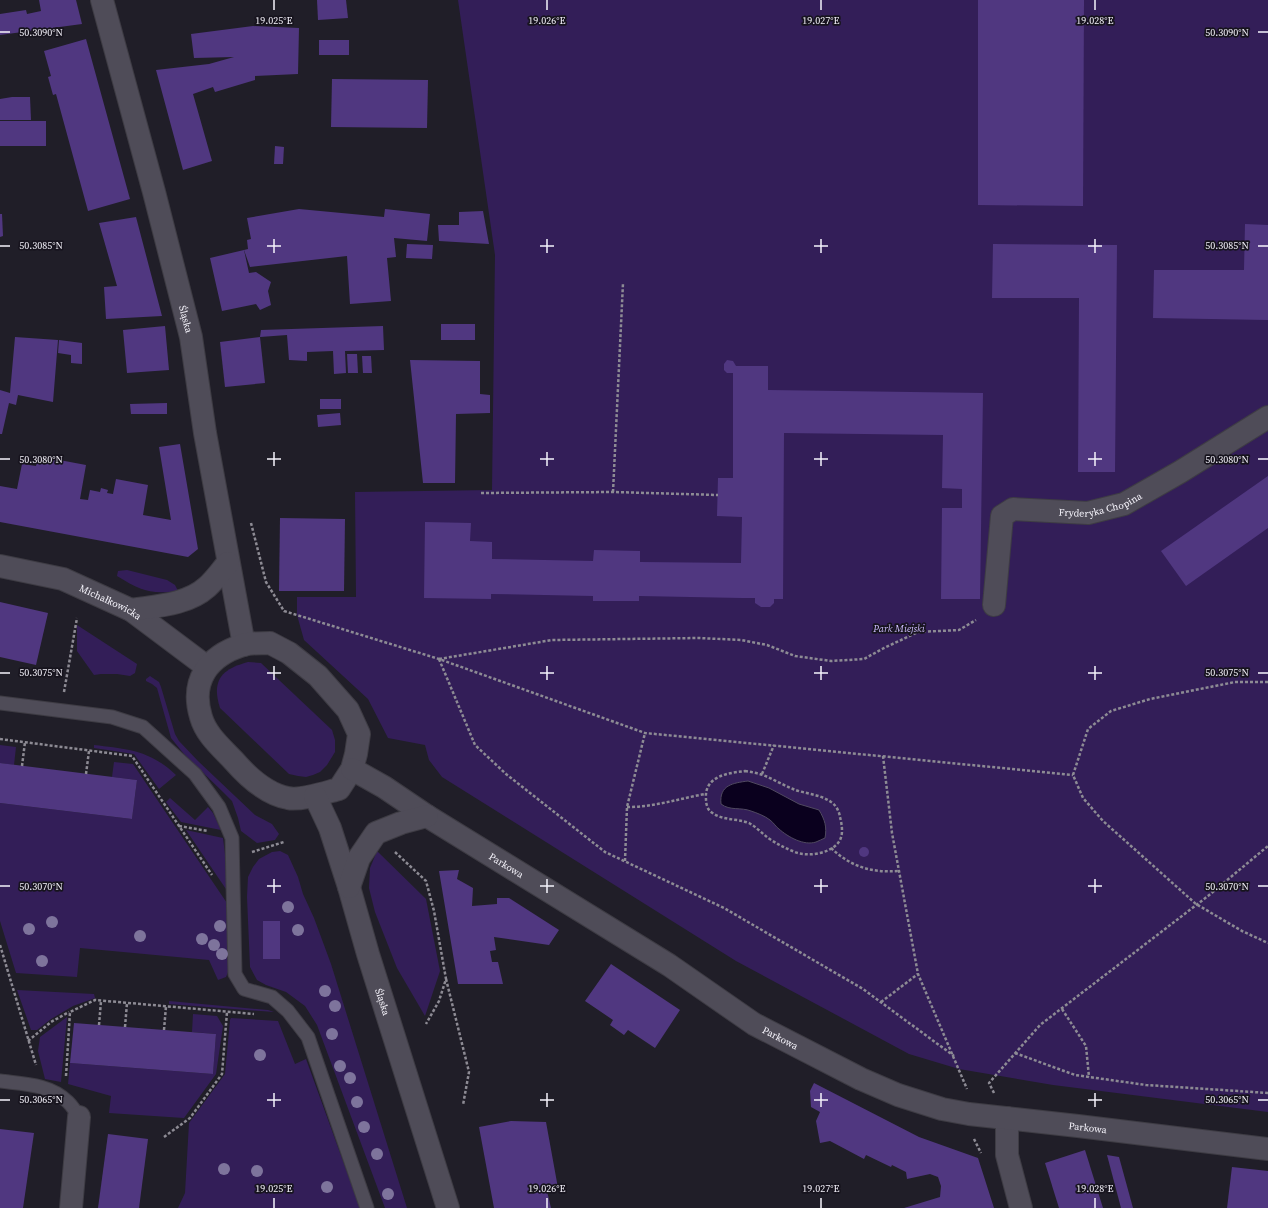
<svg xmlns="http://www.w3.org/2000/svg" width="1268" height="1208" font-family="'Source Serif 4',serif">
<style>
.green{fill:#331e58}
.water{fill:#0a001e;stroke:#504960}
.building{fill:#503780}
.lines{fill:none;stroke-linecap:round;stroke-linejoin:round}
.lane-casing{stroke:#3e3c44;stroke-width:15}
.street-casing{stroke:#3e3c44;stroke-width:24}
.secondary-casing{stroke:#3e3c44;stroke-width:24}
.path{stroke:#8d8b94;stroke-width:2.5;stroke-dasharray:3 2;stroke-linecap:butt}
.lane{stroke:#4f4c58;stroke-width:13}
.street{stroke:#4f4c58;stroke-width:22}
.secondary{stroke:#4f4c58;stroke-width:22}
.tree{fill:#7e749c}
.ticks{fill:none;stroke:#f5f3fb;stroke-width:1.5}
.labels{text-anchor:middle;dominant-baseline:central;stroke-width:3.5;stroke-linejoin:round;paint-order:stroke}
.street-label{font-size:10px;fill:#f5f3fb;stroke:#17141e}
.park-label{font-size:10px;font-style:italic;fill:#cbbafa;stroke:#17141e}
.ticks-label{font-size:10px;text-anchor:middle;fill:#f5f3fb;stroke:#17141e;stroke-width:3.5;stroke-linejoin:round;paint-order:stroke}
</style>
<rect width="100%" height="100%" fill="#201e28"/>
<!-- green -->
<g class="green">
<path d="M458,0H1268V1112L1053,1085L959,1069L909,1054L736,961L442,777L429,760L425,745L388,738L368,699L304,640L297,615V597H356L355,492L492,490L495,255Z"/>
<path d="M127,570L167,580L175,585L178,591C150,595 140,590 117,576L118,571Z"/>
<path d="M77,625L137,664L135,673L130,676L117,674H101L94,675L77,651Z"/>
<path d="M248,662L261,663L332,730L335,740V752L327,765L320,772L313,775L306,777L298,776L289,774L220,708C211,680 222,669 248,662Z"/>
<path d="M150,676L159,682L161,687L175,734L179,741L198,761L255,815L272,824L279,834L275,840L257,843L241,831L238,818L232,801L225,794L184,754L171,738L157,688L152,684L146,681V679Z"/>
<path d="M0,745L16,747L14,765L0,763Z"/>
<path d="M94,745C127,749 150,750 176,775L159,789L134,754L94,748Z"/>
<path d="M114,762L133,764L231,909V965L226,977L218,980L209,960L80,948L77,977L16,973L0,921V803L132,819L137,780L112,777Z"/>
<path d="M170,798L195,820L208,807L213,813L221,830L181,822L166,802Z"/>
<path d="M186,830L223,838L230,895Z"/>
<path d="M280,851L288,855L298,877L303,894L314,918L331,964L407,1208H385L317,1025L305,1006L286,992L266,985L257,980L250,967L247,897L248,877L253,867L259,859L272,852Z"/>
<path d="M377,851L426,899L440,971L425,1016L397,968L375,912L369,888L370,868Z"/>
<path d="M17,990L94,994L95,998L73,1006L51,1019L37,1030H31Z"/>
<path d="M169,1001L268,1010L274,1012L169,1004Z"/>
<path d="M193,1014L217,1016L223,1026L216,1074L184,1118L109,1113L111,1096L68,1084L70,1063L213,1074L216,1034L192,1032Z"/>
<path d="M67,1017L61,1082L45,1079L38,1051L40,1037Z"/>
<path d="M231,1018L278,1021L295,1064L306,1059L360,1208H178L185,1193L189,1123L225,1074L230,1020Z"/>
</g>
<!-- water -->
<path class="water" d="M748,781L769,788L799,804L819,810C825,820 827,827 825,838C822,839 819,841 816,842C804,846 788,837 779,829C776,827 774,823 770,820C765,816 757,813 751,811C741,807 730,811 721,804C719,785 733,783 748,781Z"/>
<!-- building -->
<g class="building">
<path d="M39,0H76L82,24L0,35V14L26,10L27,14L41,11Z"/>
<path d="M317,0H346L348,18L318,20Z"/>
<path d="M978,0H1084L1083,206L978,205Z"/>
<path d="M253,26L299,28L298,74L255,76V80L215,92L213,87L193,94L212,161L183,170L156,70L209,64L234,57L194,58L191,34Z"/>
<path d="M86,39L130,199L88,211L56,94L53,95L48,77L51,76L44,51Z"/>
<rect x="319" y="40" width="30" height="15"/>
<path d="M332,79L428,80L427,128L331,127Z"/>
<path d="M12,97H30L31,120H0V99Z"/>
<rect x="0" y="121" width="46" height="25"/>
<path d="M275,146L284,147L283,164H274Z"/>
<path d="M299,209L384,217L385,209L430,214L427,241L394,238L396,257L387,258L391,301L350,304L347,256L250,267L244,250L248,249L247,240L251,239L247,218Z"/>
<path d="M483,211L489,244L439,241L438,225H459V212Z"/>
<path d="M0,214H2L3,236L0,237Z"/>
<path d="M136,217L162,316L106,319L104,287L117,286L99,223Z"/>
<path d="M1245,224L1268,225V320L1153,318L1154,270H1244Z"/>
<path d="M407,244L433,245L432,259L406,258Z"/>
<path d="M993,244L1117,245L1115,472H1078L1079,298H992Z"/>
<path d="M244,250L249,273L256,272L271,282L268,291L271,305L260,310L256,304L222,311L210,258Z"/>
<rect x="441" y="324" width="34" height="16"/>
<path d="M165,326L169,370L127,373L123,330Z"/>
<path d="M383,326L384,350L345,351L346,373L334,374L333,351L307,352V361L289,360L287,335L260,337L261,330Z"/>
<path d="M15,337L58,340L53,402L18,395L16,405L9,403L2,434H0V390L10,393Z"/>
<path d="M260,337L265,383L225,387L220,342Z"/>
<path d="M59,340L82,343V364L71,363V355L58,353Z"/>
<path d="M347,354H357L358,373H348Z"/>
<path d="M362,356H371L372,373H363Z"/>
<path d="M410,360L480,361V394L490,395V413L456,414L455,483H423Z"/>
<path d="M727,360L733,361L736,366H768V390L983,393L980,599H941L942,508H962V489L942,488L943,435L784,433L783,599H774V603L770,607H761L755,603V598H742L639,596V601H593V596L491,594V599L424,598L425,522L471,523L470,541L492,542V559L593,561L594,550L640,551V562L741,563L742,517L717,516L718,478H733V373H727L724,370V364Z"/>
<rect x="320" y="399" width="21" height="10"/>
<path d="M167,403V414H131L130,404Z"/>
<path d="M340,413L341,425L318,427L317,415Z"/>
<path d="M180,444L198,549L188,557L0,522V486L17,489L22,464L36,466L38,456L86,465L80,499L88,500L90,490L100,492L101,488L108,490L107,493L113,494L116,479L148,485L143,515L171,520L159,447Z"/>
<path d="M1268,476V528L1186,586L1161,551Z"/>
<path d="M280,518L345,519L344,591H279Z"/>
<path d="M0,602L48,613L36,665L0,657Z"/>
<path d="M0,763L137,780L132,819L0,803Z"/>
<circle cx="864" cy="852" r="5"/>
<path d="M459,870L457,879L473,888L472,906L497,904V898H509L559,930L549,945L494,937L496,950L490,951L492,962H498L503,984H458L439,871Z"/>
<rect x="263" y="921" width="17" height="38"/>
<path d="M611,964L680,1010L655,1048L628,1030L624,1035L610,1025L613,1020L585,1001Z"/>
<path d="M74,1023L216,1034L213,1074L70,1063Z"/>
<path d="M814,1083L919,1137L978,1158L994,1208H904L940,1197L941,1186L938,1177L930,1174L907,1179L906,1172L892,1165L891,1167L866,1155L864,1159L830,1141L820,1143L816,1121L820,1112L811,1107L810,1091Z"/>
<path d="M511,1121L546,1122L558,1188L547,1191L551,1208H494L479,1127Z"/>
<path d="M0,1129L34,1133L23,1208H0Z"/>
<path d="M108,1134L148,1139L139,1208H98Z"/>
<path d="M1085,1150L1103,1208H1059L1045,1163Z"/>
<path d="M1107,1155L1119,1157L1133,1208H1121Z"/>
<path d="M1232,1167L1268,1171V1208H1227Z"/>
</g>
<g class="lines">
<defs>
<g id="lane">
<path d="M0,703L112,717L143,727L195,774L219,807L232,838L235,974L244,989L272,997L288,1011L308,1037L367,1208"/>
<path d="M0,1081C24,1084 50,1084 68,1102C72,1106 76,1112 79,1117"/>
</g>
<g id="street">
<path id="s1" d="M994,605L1002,516L1013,509L1088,513L1124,504L1180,472L1268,417"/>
<path d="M1007,1118V1155L1021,1208"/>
<path d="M71,1208L79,1117"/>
</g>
<g id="secondary">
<path id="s2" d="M102,0L154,192L191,337L205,433L244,645"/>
<path id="s3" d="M0,566L63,579L131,610L207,667"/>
<path d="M131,610C156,606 187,605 207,587C215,580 221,571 228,563"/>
<path d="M270,643L289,653L318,676L348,710L359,734L356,754L352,769L339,789C327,792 300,801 288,798C266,794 248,777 234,761C222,748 206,735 201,717C190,681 208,656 243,645C251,643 261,643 270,643Z"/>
<path id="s4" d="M352,769L384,787L427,816L669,965L754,1024L861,1079L898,1095L942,1109L969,1114L1078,1126L1268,1149"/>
<path id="s5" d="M315,796L330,828L349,887L368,954L448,1208"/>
<path d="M349,887L359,858L376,833L401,823L427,816"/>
</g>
</defs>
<!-- lane casing -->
<use href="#lane" class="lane-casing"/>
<!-- street casing -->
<use href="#street" class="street-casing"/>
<!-- secondary casing -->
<use href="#secondary" class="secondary-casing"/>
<!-- path -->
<g class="path">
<path d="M613,492L623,283"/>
<path d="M481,493L613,492L718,495"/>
<path d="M251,523L266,582L284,611L439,659L645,733L1073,775"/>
<path d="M439,659L475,745L506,774L605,852L724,908L863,989L954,1056"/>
<path d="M439,659L552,640L699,638L741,640L767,645L795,656L831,661L864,659L884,648L918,632L959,630L976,620"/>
<path d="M1268,682H1235L1150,699L1111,711L1088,729L1073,775L1083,798L1103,821L1196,904L1242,931L1268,943"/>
<path d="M64,692L77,618"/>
<path d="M0,739L132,756L212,875"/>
<path d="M883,756L892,833L918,974L967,1089"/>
<path d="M22,766L25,742"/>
<path d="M745,771C751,772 757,773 763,775C773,779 783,785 793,789C805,794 820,794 831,802C836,805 839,811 840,817C842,825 844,836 838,843C829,854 807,857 795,852C785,848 777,844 768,838C762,833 756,827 749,823C736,818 723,821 711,812C707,809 706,803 706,799C704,776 728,773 745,771Z"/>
<path d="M86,774L89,751"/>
<path d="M762,774L774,745"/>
<path d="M627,807C654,807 678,799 705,794"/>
<path d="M179,826L208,831"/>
<path d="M831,848C851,867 872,873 899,871"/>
<path d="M252,852L284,842"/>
<path d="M395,852L426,881L434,911L446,979L439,1001L426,1024"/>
<path d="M625,861L627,807L645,733"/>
<path d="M0,945L36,1065"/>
<path d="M446,979L469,1072L463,1105"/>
<path d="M881,1002L918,974"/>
<path d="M1062,1009L1086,1046L1089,1077"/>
<path d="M99,1025L101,1001"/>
<path d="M125,1027L127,1003"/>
<path d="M164,1030L166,1006"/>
<path d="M28,1041L51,1022L69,1012"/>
<path d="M1015,1053L1075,1075L1146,1085L1268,1093"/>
<path d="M66,1076L70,1012L95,1000L254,1014"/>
<path d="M994,1093L989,1083L1040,1025L1208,896L1268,846"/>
<path d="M164,1137L190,1118L222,1074L227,1012"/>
<path d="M974,1139L981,1153"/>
</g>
<!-- lane -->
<use href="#lane" class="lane"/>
<!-- street -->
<use href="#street" class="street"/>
<!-- secondary -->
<use href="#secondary" class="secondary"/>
</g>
<!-- trees -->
<g class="tree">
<circle cx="288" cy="907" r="6"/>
<circle cx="52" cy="922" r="6"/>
<circle cx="220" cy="926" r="6"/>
<circle cx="29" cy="929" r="6"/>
<circle cx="298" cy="930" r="6"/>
<circle cx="140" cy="936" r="6"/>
<circle cx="202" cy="939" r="6"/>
<circle cx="214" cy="945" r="6"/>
<circle cx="222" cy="954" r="6"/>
<circle cx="42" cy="961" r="6"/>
<circle cx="325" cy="991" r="6"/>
<circle cx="335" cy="1006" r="6"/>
<circle cx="332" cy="1034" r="6"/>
<circle cx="260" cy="1055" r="6"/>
<circle cx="340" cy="1066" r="6"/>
<circle cx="350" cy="1078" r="6"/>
<circle cx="357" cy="1102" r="6"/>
<circle cx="364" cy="1127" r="6"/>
<circle cx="377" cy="1154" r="6"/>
<circle cx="224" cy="1169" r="6"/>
<circle cx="257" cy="1171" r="6"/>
<circle cx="327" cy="1187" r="6"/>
<circle cx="388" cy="1194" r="6"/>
</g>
<!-- ticks -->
<path class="ticks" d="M274,0V10M547,0V10M821,0V10M1095,0V10M0,32H10M1258,32H1268M274,239V253M547,239V253M821,239V253M1095,239V253M0,246H10M267,246H281M540,246H554M814,246H828M1088,246H1102M1258,246H1268M274,452V466M547,452V466M821,452V466M1095,452V466M0,459H10M267,459H281M540,459H554M814,459H828M1088,459H1102M1258,459H1268M274,666V680M547,666V680M821,666V680M1095,666V680M0,673H10M267,673H281M540,673H554M814,673H828M1088,673H1102M1258,673H1268M274,879V893M547,879V893M821,879V893M1095,879V893M0,886H10M267,886H281M540,886H554M814,886H828M1088,886H1102M1258,886H1268M274,1093V1107M547,1093V1107M821,1093V1107M1095,1093V1107M0,1100H10M267,1100H281M540,1100H554M814,1100H828M1088,1100H1102M1258,1100H1268M274,1198V1208M547,1198V1208M821,1198V1208M1095,1198V1208"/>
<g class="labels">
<!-- street labels -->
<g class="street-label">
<text stroke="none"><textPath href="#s2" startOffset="330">Śląska</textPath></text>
<text stroke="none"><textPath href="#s1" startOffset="191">Fryderyka Chopina</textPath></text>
<text stroke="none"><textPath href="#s3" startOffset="117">Michałkowicka</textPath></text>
<text stroke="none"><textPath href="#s4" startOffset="182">Parkowa</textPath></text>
<text stroke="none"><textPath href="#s5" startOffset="217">Śląska</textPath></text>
<text stroke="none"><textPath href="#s4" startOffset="506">Parkowa</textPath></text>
<text stroke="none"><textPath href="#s4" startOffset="830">Parkowa</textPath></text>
</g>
<!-- park labels -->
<g class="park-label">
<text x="899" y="628">Park Miejski</text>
</g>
</g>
<g class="ticks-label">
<text x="274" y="24">19.025°E</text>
<text x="547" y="24">19.026°E</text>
<text x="821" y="24">19.027°E</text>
<text x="1095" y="24">19.028°E</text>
<text x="41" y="36">50.3090°N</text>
<text x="1227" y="36">50.3090°N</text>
<text x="41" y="249">50.3085°N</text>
<text x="1227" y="249">50.3085°N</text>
<text x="41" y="463">50.3080°N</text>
<text x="1227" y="463">50.3080°N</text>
<text x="41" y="676">50.3075°N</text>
<text x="1227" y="676">50.3075°N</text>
<text x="41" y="890">50.3070°N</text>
<text x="1227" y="890">50.3070°N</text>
<text x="41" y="1103">50.3065°N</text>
<text x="1227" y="1103">50.3065°N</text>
<text x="274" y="1192">19.025°E</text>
<text x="547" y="1192">19.026°E</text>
<text x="821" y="1192">19.027°E</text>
<text x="1095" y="1192">19.028°E</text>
</g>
</svg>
